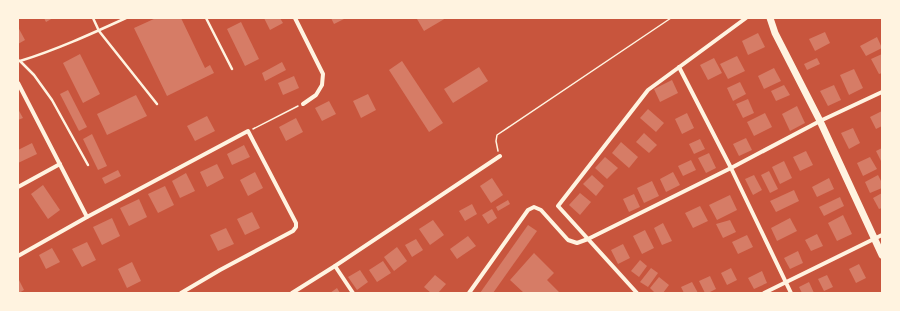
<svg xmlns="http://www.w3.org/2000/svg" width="900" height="311" font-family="Raleway,sans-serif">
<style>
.building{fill:#d67c66}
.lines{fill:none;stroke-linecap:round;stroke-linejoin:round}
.path{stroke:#fff3e0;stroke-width:1.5}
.service{stroke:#fff3e0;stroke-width:2.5}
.minor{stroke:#fff3e0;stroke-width:4}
.secondary{stroke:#fff3e0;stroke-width:7}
</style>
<rect width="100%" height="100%" fill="#c8553d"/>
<!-- building -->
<g class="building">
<path d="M44,18H53L46,22Z"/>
<path d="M156,18H181L205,68L210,65L214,73L167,96L134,28Z"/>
<path d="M264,18H280L283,23L270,30Z"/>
<path d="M331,18H346L334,24Z"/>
<path d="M420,18H446L424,31L417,19Z"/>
<path d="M241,22L259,59L245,66L227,29Z"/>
<path d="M18,27L25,40L18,44Z"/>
<path d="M825,32L830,43L815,51L809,39Z"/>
<path d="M758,33L765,47L748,55L742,41Z"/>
<path d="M877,37L882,48L866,56L860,46Z"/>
<path d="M80,54L100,94L83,103L63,63Z"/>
<path d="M882,54V73L879,74L871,59Z"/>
<path d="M737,56L745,71L728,79L720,64Z"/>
<path d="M714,58L722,73L708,80L700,65Z"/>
<path d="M817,58L820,64L807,70L804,64Z"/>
<path d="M402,61L443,123L429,132L389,70Z"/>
<path d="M282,62L286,70L265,81L262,73Z"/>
<path d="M479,67L488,81L453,103L444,89Z"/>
<path d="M774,68L781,81L764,89L758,76Z"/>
<path d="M854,69L863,88L849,95L840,75Z"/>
<path d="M294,76L299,88L283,95L278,83Z"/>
<path d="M672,80L678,93L660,102L654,89Z"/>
<path d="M740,82L746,94L733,101L727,88Z"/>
<path d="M784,85L790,95L776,101L771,91Z"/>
<path d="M834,85L841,100L828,106L820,91Z"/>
<path d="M68,90L87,127L79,131L60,94Z"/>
<path d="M368,94L376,110L361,118L353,101Z"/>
<path d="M136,95L147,116L107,135L97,114Z"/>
<path d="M748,99L754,113L743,118L736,104Z"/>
<path d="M329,101L336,114L322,121L315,108Z"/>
<path d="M797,106L805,123L790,131L782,114Z"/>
<path d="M18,109L23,118L18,120Z"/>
<path d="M648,109L664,123L656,132L640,118Z"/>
<path d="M882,111V126L876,129L870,117Z"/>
<path d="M687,113L694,128L682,134L675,119Z"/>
<path d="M765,113L772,127L754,136L747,122Z"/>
<path d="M207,116L215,131L195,141L187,126Z"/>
<path d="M296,118L303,132L286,141L279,127Z"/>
<path d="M853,128L860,143L849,149L841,133Z"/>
<path d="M644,133L657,145L649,153L636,142Z"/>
<path d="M92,134L107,166L98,170L83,139Z"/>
<path d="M746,138L752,150L739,156L733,144Z"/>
<path d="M700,139L705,149L694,154L689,144Z"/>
<path d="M621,142L638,157L629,168L612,153Z"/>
<path d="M32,143L37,154L18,163V150Z"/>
<path d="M244,145L250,157L232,165L227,154Z"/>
<path d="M882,148V163L876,151Z"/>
<path d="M806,151L813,165L800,171L793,157Z"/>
<path d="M709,153L716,168L706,173L698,158Z"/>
<path d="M605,157L618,168L607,179L595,168Z"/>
<path d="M870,157L877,169L863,176L857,163Z"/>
<path d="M691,160L696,170L683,176L678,166Z"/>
<path d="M784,161L792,178L780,184L772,167Z"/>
<path d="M217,164L224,178L207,187L200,172Z"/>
<path d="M118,170L121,176L105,184L102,178Z"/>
<path d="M769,171L778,189L770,193L761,175Z"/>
<path d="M255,172L263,188L248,196L240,180Z"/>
<path d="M673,172L680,185L666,192L660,179Z"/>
<path d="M186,173L195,191L180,198L172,181Z"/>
<path d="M592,175L604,186L596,196L583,184Z"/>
<path d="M754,175L762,190L753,195L745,179Z"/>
<path d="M878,175L882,183V188L870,193L865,182Z"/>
<path d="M492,178L503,195L491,203L480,186Z"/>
<path d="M829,178L834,189L817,197L812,187Z"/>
<path d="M652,181L659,196L644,203L637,188Z"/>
<path d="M43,185L60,210L48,219L31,194Z"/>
<path d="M165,186L174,205L158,213L148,194Z"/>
<path d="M794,190L799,201L776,212L770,201Z"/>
<path d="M580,193L591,202L580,215L569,205Z"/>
<path d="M882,193V208L879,209L873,198Z"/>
<path d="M634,194L640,207L629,212L623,199Z"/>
<path d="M730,195L737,210L717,220L709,205Z"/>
<path d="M840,197L844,206L824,216L819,207Z"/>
<path d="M139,199L147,217L129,226L120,208Z"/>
<path d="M508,200L510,204L498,211L496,207Z"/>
<path d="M472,204L477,214L465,221L459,211Z"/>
<path d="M700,206L708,221L693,228L685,213Z"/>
<path d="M492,209L497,218L488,224L482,215Z"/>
<path d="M252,212L260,228L245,235L237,219Z"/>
<path d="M843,215L852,234L837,241L828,223Z"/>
<path d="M112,218L120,236L102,245L93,227Z"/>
<path d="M790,218L797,231L777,241L771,228Z"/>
<path d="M433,220L444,235L430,245L419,229Z"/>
<path d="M730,220L736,232L723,238L716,224Z"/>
<path d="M663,223L672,241L662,245L654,228Z"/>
<path d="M528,225L537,231L493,293H480Z"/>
<path d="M226,228L234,244L218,251L210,235Z"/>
<path d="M645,230L654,248L642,254L633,236Z"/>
<path d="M817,234L823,246L811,251L805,240Z"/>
<path d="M747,235L753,247L738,254L732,242Z"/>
<path d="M468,236L476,246L457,259L450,249Z"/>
<path d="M416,239L423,250L412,257L405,245Z"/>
<path d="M87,242L96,260L82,267L72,249Z"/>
<path d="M623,244L630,258L618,264L611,250Z"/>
<path d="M397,247L407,261L394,271L384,257Z"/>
<path d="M52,248L60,262L46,269L39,255Z"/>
<path d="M798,251L803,263L790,269L784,258Z"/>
<path d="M534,253L554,273L547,280L560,293H524L510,280Z"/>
<path d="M640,260L647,266L639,277L631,271Z"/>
<path d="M383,261L391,273L377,282L369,270Z"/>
<path d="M132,262L141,281L127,288L118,269Z"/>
<path d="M859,264L866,278L856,283L849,269Z"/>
<path d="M651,268L658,273L648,287L640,282Z"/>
<path d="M731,268L737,280L727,285L721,273Z"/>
<path d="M360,270L368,282L357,290L348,277Z"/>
<path d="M762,271L767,283L754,289L748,278Z"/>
<path d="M435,275L446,284L438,293H431L424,287Z"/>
<path d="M827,275L833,287L824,291L818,279Z"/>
<path d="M710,276L716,289L708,293H705L699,281Z"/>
<path d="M659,277L669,285L663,293H655L650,288Z"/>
<path d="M18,278L24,290L19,293H18Z"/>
<path d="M692,282L698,293H684L681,287Z"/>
<path d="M809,282L814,293H802L799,287Z"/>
<path d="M337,288L340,293H330Z"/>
</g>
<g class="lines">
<!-- path -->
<g class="path">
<path d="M253,129L298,106"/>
<path d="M498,151L496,141L497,135L671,18"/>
</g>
<!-- service -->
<g class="service">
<path d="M93,18L99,31L157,104"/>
<path d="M206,18L232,69"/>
<path d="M18,60L20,61L34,75L52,100L88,165"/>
<path d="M20,61C56,50 91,34 126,18"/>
</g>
<!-- minor -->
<g class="minor">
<path d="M295,18L323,74L322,85L316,95L303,104"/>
<path d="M679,67L731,168L791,293"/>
<path d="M18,83L87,217"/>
<path d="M18,187L60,164"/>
<path d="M18,256L87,217L248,131L296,223V227L293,231L220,270L181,293"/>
<path d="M335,266L353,293"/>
<path d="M292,293L335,266L500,156"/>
<path d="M469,293L528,210L534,207L541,210L568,240L577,243L588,239L731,168L820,121L882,92"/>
<path d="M637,293L588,239L558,206L648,90L746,18"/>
<path d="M764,293L882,235"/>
</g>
<!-- secondary -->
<path class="secondary" d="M770,18L775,33L820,121L882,255"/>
</g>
<!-- border -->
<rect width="900" height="311" fill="none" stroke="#fff3e0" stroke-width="38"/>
</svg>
